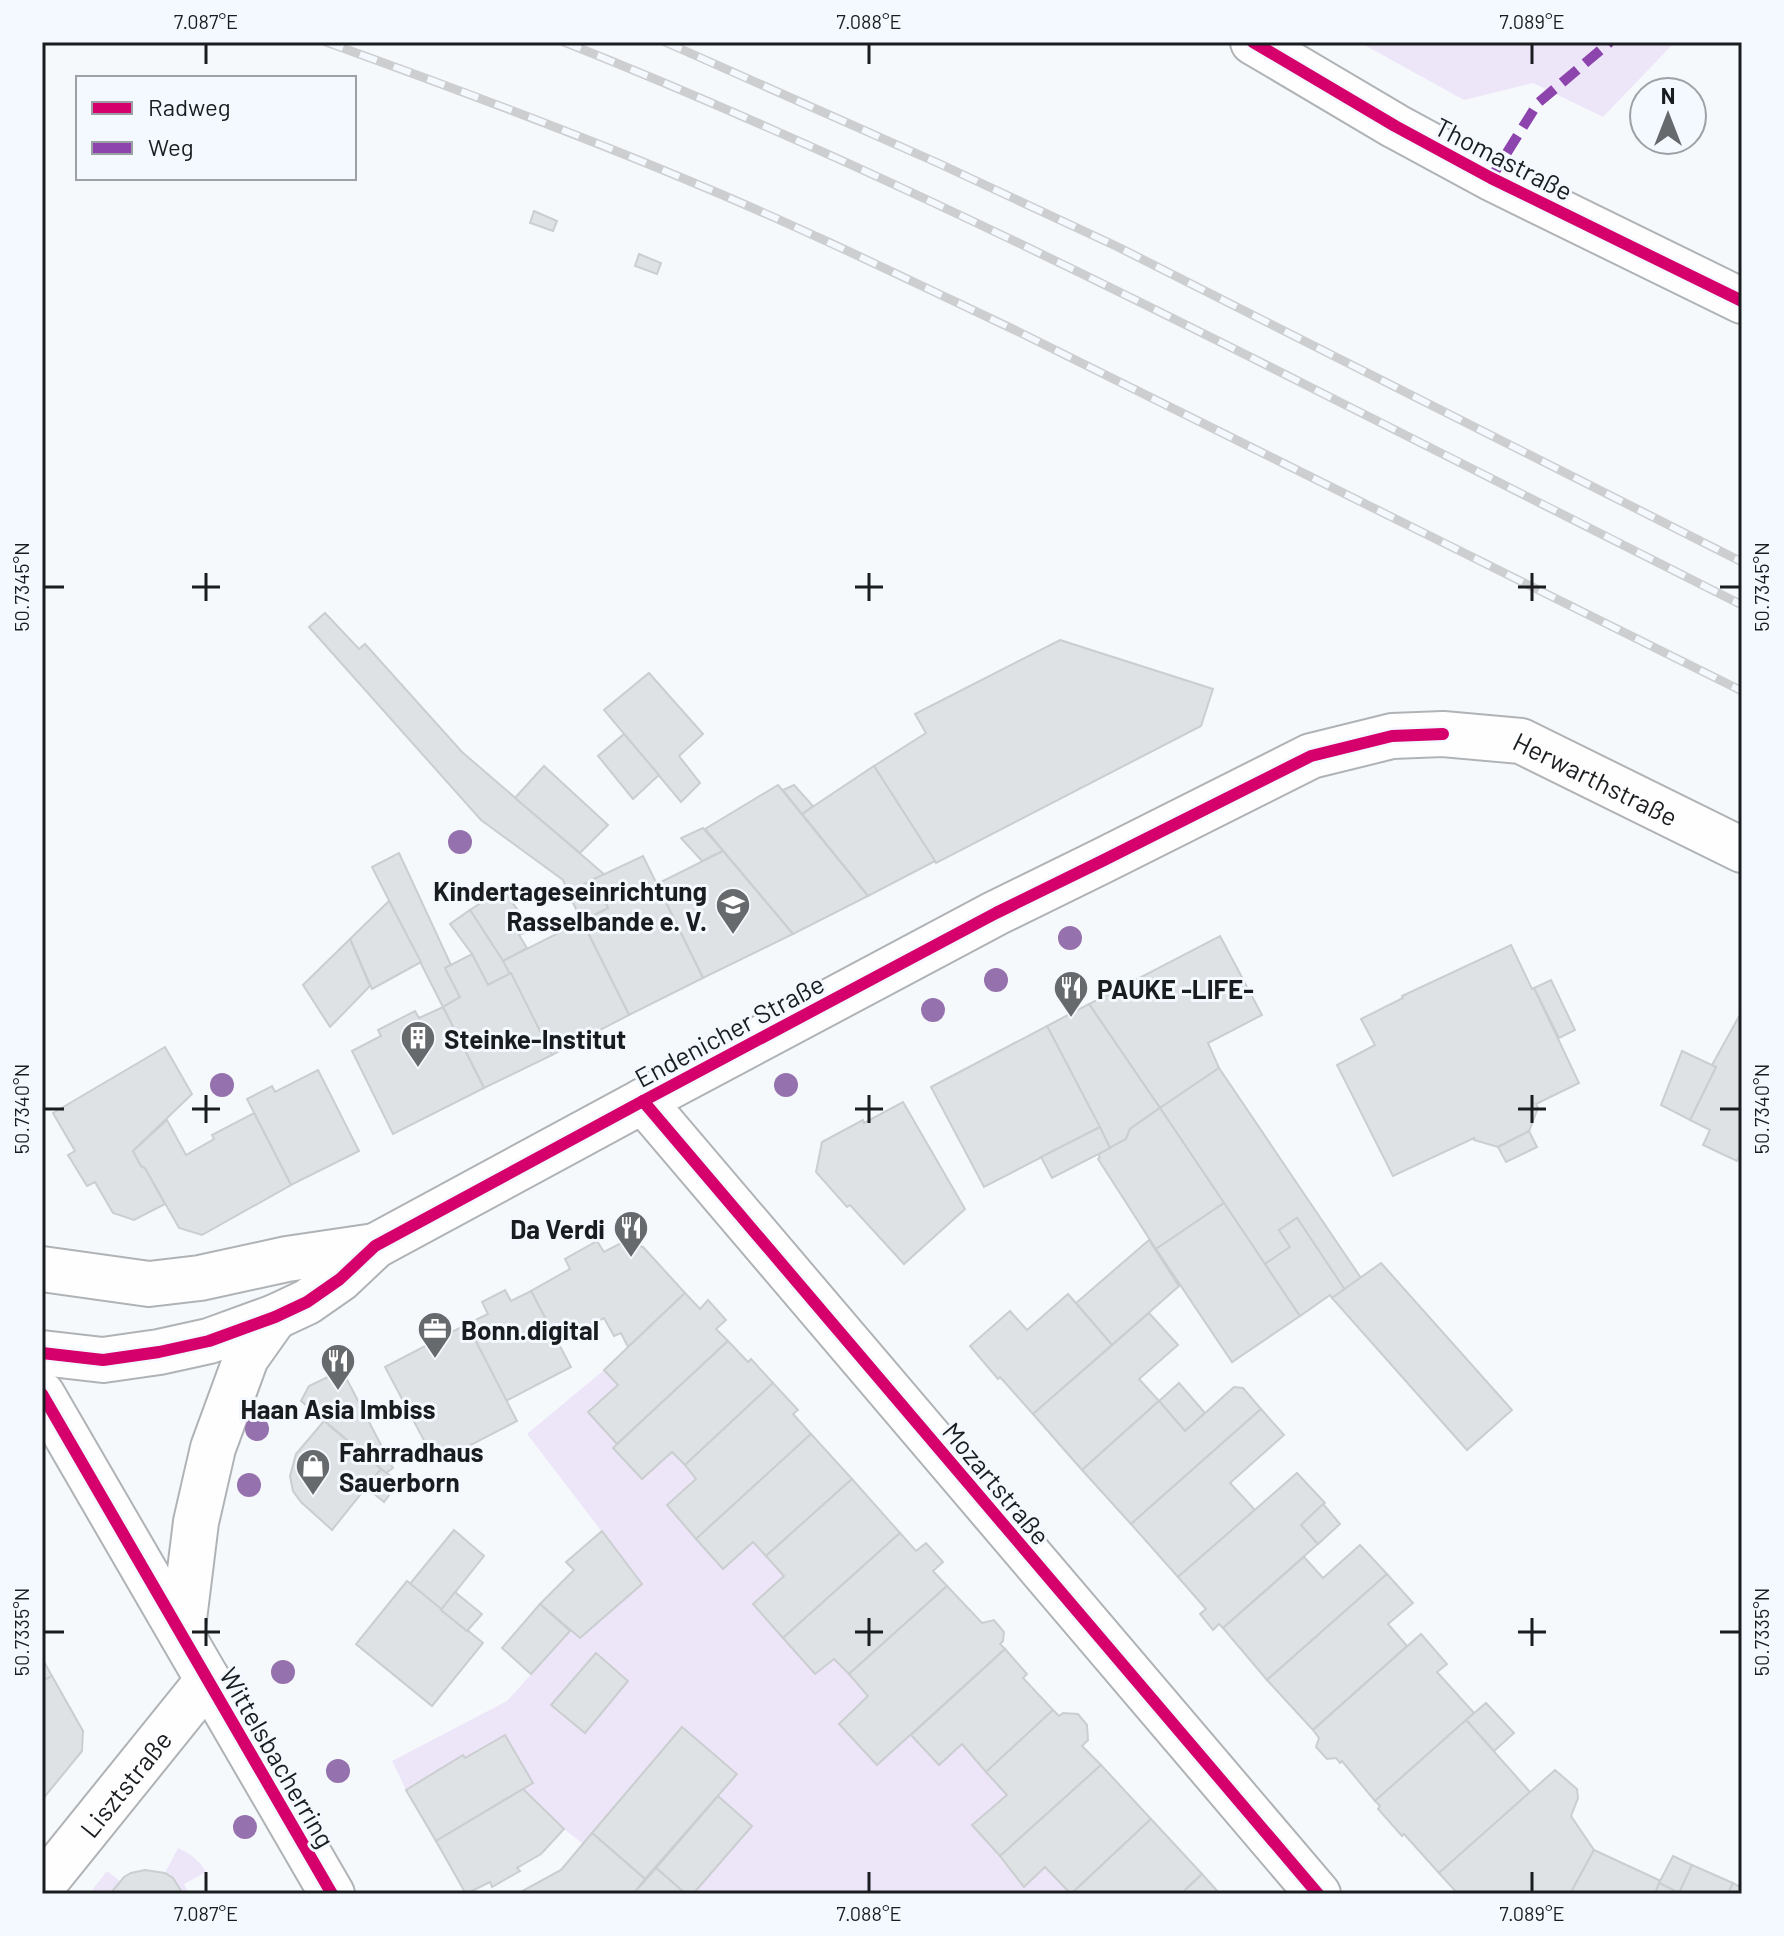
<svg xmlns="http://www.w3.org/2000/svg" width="1784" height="1936" font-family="Barlow,sans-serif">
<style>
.green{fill:#ede6f9;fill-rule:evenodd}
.building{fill:#dee2e4;stroke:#cbced0;stroke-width:2}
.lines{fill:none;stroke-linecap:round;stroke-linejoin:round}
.minor-casing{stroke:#b0b3b6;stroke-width:48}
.minor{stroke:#fefeff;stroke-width:44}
.rail-casing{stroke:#cdced0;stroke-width:9}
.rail{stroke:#f3f9ff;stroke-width:6;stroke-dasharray:18;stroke-linecap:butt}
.quiet{stroke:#8e44ad;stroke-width:10;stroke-dasharray:20 10;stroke-linecap:butt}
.cycleway-casing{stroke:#f3f9ff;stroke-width:17}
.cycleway{stroke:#d6006c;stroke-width:12}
.tree{fill:#9571ae}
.ticks{fill:none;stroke:#1a1d20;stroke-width:3}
.labels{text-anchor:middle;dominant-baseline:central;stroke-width:6;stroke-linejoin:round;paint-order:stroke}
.street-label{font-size:26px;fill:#1a1d20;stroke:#f3f9ff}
.poi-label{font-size:26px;font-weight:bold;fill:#1a1d20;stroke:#f3f9ff;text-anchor:start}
.neatline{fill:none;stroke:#1a1d20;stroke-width:3}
.ticks-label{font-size:20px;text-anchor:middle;fill:#1a1d20}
</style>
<rect width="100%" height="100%" fill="#f6f9fc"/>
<!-- green -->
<g class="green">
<path d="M1359,42H1675L1603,117L1533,83L1464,100Z"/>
<path d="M604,1370L618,1385L589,1412L617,1444L613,1448L672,1452L696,1479L667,1506L723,1569L753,1542L784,1576L753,1605L815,1674L834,1659L868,1696L839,1724L877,1765L911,1735L939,1765L962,1744L1007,1795L972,1825L1024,1886L1045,1867L1071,1894H693L752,1826L718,1796L737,1773L682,1727L583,1844L564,1829L523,1789L533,1783L505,1735L465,1758L463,1755L406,1790L392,1761L507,1701L570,1631L580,1638L642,1584L527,1434ZM596,1653L628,1681L585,1733L551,1705Z"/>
<path d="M178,1848C191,1854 199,1860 206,1872L184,1884L189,1894H183L173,1878L165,1873Z"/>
<path d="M107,1871L120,1881L110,1894H89Z"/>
</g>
<!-- building -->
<g class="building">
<path d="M534,211L557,221L553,231L530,223Z"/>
<path d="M639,254L661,263L657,274L635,266Z"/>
<path d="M325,613L359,649L365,644L462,752L605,875L568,893L563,880L481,820L309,627Z"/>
<path d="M1060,640L1213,689L1201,726L936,863L874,766L926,733L915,714Z"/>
<path d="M649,673L703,734L679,756L700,783L681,802L604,710Z"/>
<path d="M624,734L659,775L633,799L598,756Z"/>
<path d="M544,766L608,825L580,853L515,798Z"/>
<path d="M874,766L935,861L868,896L802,814Z"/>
<path d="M778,785L868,896L793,934L705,829Z"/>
<path d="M794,785L813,806L802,814L783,790Z"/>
<path d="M703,828L723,851L702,861L681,838Z"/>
<path d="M723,851L793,934L703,978L657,884Z"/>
<path d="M399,853L451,965L445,968L460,997L443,1007L372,867Z"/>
<path d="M643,856L703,978L629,1015L582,921L608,908L594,879Z"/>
<path d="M594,879L608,908L582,921L568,893Z"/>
<path d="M502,889L532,929L519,935L527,948L503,961L470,910Z"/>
<path d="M389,901L421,962L372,989L350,939Z"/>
<path d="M470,910L511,973L488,985L472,954L450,924Z"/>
<path d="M582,921L629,1015L552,1055L503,961Z"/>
<path d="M1220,936L1262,1015L1208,1043L1219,1068L1160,1108L1089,1004Z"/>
<path d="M350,939L370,986L330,1027L303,985Z"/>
<path d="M1511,945L1532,989L1534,988L1579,1083L1536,1104L1538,1108L1529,1131L1498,1147L1474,1140V1138L1393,1176L1337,1065L1375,1045L1361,1019L1403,998L1402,996Z"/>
<path d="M472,954L488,985L511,973L552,1055L484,1088L443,1007L460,997L445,968Z"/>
<path d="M1551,980L1575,1030L1559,1038L1534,988Z"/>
<path d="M1089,1004L1160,1108L1130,1129L1126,1139L1110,1148L1047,1026Z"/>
<path d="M443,1007L484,1088L393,1134L352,1051L381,1036L378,1030L415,1011L419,1018Z"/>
<path d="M1742,1011V1152L1737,1161L1703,1145L1710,1130L1690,1120L1716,1067L1712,1065Z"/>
<path d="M1047,1026L1100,1127L984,1187L931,1087Z"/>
<path d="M165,1047L192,1094L133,1151L141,1166L145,1168L165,1204L134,1220L113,1213L95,1182L87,1186L68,1155L75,1151L53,1113Z"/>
<path d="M1682,1051L1716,1067L1690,1120L1661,1105Z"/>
<path d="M1219,1068L1361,1278L1345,1290L1297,1218L1279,1230L1290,1247L1265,1264L1160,1108Z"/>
<path d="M318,1070L359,1151L291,1185L247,1099L272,1086L275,1092Z"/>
<path d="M903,1102L965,1209L904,1264L850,1205L847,1207L816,1172L822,1142L863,1120L864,1123Z"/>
<path d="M1160,1108L1224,1203L1156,1249L1098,1159L1100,1157L1098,1154L1126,1139L1130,1129Z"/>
<path d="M254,1113L291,1185L202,1235L179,1228L145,1168L141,1166L133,1151L167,1120L186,1155L214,1139L212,1135Z"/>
<path d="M1100,1127L1110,1148L1052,1178L1041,1157Z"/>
<path d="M1529,1131L1537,1147L1506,1162L1498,1147Z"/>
<path d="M1224,1203L1300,1316L1232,1362L1156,1249Z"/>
<path d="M1297,1218L1345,1290L1332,1298L1330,1295L1300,1316L1265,1264L1290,1247L1279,1230Z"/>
<path d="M1149,1240L1179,1286L1112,1345L1076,1303Z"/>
<path d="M597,1241L604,1252L623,1242L643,1247L685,1293L628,1347L621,1333L614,1336L604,1318L558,1342L531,1291L570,1269L565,1259Z"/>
<path d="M1381,1263L1512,1410L1467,1450L1332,1298Z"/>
<path d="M505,1290L511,1301L531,1291L571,1367L506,1401L467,1324L488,1314L482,1302Z"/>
<path d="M685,1293L700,1309L708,1300L726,1320L716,1329L728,1341L617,1444L588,1412L618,1385L604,1370Z"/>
<path d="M1068,1294L1112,1345L1033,1414L1000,1377L998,1379L970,1346L1010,1311L1027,1330Z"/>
<path d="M1149,1313L1178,1345L1139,1379L1159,1401L1082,1470L1033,1414Z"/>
<path d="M467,1324L517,1421L436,1463L385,1367Z"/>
<path d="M728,1341L748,1362L751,1359L773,1383L685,1465L672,1452L642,1479L613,1448Z"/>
<path d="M342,1370L393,1468L386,1473L301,1401L309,1386Z"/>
<path d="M773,1383L798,1410L793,1414L811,1434L696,1539L667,1505L696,1479L685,1465Z"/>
<path d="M1179,1383L1205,1413L1185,1431L1159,1401Z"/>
<path d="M1234,1387L1243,1388L1261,1409L1131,1524L1082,1470L1159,1401L1185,1431Z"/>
<path d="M1261,1409L1284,1435L1230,1483L1255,1510L1178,1577L1131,1524Z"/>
<path d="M324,1421L381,1469L332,1530L301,1502L293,1491L290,1476L296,1454Z"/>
<path d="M811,1434L852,1479L766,1556L753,1542L723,1569L696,1539Z"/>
<path d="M381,1469L399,1482L384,1502L366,1487Z"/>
<path d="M1297,1473L1325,1503L1301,1525L1318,1544L1223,1628L1219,1624L1213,1630L1200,1614L1206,1609L1178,1577Z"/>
<path d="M852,1479L900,1533L783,1638L753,1604L784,1576L766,1556Z"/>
<path d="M1323,1504L1340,1524L1318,1544L1301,1525Z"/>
<path d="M454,1530L484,1556L441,1610L409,1585Z"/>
<path d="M602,1531L642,1584L580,1638L540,1604L574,1570L566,1562Z"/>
<path d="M900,1533L916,1551L926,1543L943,1562L933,1571L947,1586L849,1674L834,1659L815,1674L783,1638Z"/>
<path d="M1360,1545L1387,1574L1267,1680L1223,1628L1304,1557L1323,1578Z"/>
<path d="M1387,1574L1413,1603L1388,1624L1407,1646L1313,1730L1267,1680Z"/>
<path d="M407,1581L483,1643L432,1706L356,1644Z"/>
<path d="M947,1586L982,1623L994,1620L1004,1632L1003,1641L1000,1644L1005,1649L877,1765L839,1724L868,1696L849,1674Z"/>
<path d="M455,1592L482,1614L467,1631L441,1610Z"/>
<path d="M540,1604L570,1631L531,1674L502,1648Z"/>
<path d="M1421,1634L1447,1664L1437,1672L1474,1713L1375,1801L1342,1761L1340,1763L1336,1758L1327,1759L1316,1747L1319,1738L1313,1730Z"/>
<path d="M1005,1649L1027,1674L1023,1678L1053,1710L986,1772L962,1744L939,1765L911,1735Z"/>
<path d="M596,1653L628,1681L585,1733L551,1705Z"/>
<path d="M42,1658L52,1676L42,1681Z"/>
<path d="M52,1676L83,1731L82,1751L42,1800V1681Z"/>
<path d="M1486,1703L1514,1733L1494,1751L1466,1720Z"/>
<path d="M1053,1710L1059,1716L1063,1713L1078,1714L1087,1725L1088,1740L1082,1746L1101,1765L1000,1856L972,1825L1007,1795L986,1772Z"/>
<path d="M1466,1720L1530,1792L1439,1873L1404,1834L1402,1836L1378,1809L1380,1806L1375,1801Z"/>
<path d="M682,1727L737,1774L645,1879L592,1833Z"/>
<path d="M505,1735L533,1783L436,1841L406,1790L463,1755L465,1758Z"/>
<path d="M1101,1765L1151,1819L1071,1894L1045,1867L1024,1887L1000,1856Z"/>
<path d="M1555,1770L1577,1789L1578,1798L1571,1816L1594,1850L1570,1894H1458L1439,1873Z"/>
<path d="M523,1789L564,1829L541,1854L517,1868L520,1871L492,1887L490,1882L466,1894L436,1841Z"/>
<path d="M718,1796L752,1826L693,1894H686L656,1868Z"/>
<path d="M1151,1819L1202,1874L1181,1894H1071Z"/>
<path d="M592,1833L645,1879L633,1894H517L561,1870Z"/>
<path d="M1594,1850L1661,1881L1655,1894H1570Z"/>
<path d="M1673,1856L1692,1865L1679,1893L1659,1883Z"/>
<path d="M1692,1865L1733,1883L1728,1894H1655L1659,1883L1679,1893Z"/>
<path d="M656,1868L686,1894H633Z"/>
<path d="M145,1870L165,1873L173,1878L183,1894H110L124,1877L131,1873Z"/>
<path d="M1202,1874L1220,1894H1181Z"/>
<path d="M1733,1883L1742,1888V1894H1728Z"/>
</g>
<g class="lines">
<defs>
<g id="minor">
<path d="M1253,42L1395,126L1491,178L1742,301"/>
<path d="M643,1101L1318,1894"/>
<path d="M42,1269L149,1284L200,1278L287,1259L375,1246"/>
<path id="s1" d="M42,1353L103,1360L159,1352L209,1341L275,1317L307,1302L340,1279L375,1246L643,1101L996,913L1102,861L1311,756L1392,736L1443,734L1521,741L1742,850"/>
<path d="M42,1394L332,1894"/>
<path d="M182,1635L196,1522L213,1448L246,1358L275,1317"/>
<path id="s2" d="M42,1886L208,1680"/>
</g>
</defs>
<!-- minor casing -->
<use href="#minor" class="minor-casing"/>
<!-- minor -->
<use href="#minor" class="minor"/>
<defs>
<g id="rail">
<path d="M326,42C451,87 576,133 699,185C807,230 913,282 1019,332L1742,691"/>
<path d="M564,42C816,142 1060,261 1302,383C1449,457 1596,531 1742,605"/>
<path d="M665,42L940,164L1118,247L1742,562"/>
</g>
</defs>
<!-- rail casing -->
<use href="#rail" class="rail-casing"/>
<!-- rail -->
<use href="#rail" class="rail"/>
<!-- quiet -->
<path class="quiet" d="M1491,178L1538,103L1610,42"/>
<defs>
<g id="cycleway">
<path d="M1253,42L1395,126L1491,178L1742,301"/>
<path d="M643,1101L1318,1894"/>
<path d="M42,1353L103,1360L159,1352L209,1341L275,1317L307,1302L340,1279L375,1246L643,1101L996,913L1102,861L1311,756L1392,736L1443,734"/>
<path d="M42,1394L332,1894"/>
</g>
</defs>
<!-- cycleway casing -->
<use href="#cycleway" class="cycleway-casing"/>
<!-- cycleway -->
<use href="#cycleway" class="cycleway"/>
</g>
<!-- trees -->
<g class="tree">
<circle cx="460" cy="842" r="12"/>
<circle cx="1070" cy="938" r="12"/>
<circle cx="996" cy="980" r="12"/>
<circle cx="933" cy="1010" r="12"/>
<circle cx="222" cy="1085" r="12"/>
<circle cx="786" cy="1085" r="12"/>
<circle cx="257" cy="1429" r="12"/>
<circle cx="249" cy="1485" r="12"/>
<circle cx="283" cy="1672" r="12"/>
<circle cx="338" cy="1771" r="12"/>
<circle cx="245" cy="1827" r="12"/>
</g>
<!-- ticks -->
<path class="ticks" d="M206,44V64M869,44V64M1532,44V64M206,573V601M869,573V601M1532,573V601M44,587H64M192,587H220M855,587H883M1518,587H1546M1720,587H1740M206,1095V1123M869,1095V1123M1532,1095V1123M44,1109H64M192,1109H220M855,1109H883M1518,1109H1546M1720,1109H1740M206,1618V1646M869,1618V1646M1532,1618V1646M44,1632H64M192,1632H220M855,1632H883M1518,1632H1546M1720,1632H1740M206,1872V1892M869,1872V1892M1532,1872V1892"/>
<!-- icons -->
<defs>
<symbol id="school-pin" viewBox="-11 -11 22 30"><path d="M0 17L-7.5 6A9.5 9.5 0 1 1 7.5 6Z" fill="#676a6d" stroke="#f3f9ff"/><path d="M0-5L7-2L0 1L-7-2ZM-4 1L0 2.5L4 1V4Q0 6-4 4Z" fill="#fff"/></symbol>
<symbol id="restaurant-pin" viewBox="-11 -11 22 30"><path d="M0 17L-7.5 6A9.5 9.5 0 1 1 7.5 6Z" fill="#676a6d" stroke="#f3f9ff"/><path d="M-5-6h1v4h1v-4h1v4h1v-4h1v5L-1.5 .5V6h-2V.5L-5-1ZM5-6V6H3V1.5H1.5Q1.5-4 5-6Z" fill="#fff"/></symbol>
<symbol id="building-pin" viewBox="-11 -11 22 30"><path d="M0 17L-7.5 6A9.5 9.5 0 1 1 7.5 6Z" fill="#676a6d" stroke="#f3f9ff"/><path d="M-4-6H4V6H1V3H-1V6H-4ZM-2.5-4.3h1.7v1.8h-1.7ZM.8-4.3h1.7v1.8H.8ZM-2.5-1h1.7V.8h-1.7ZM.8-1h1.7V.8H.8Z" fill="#fff"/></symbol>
<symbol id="office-pin" viewBox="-11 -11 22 30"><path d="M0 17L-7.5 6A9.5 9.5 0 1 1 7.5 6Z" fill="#676a6d" stroke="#f3f9ff"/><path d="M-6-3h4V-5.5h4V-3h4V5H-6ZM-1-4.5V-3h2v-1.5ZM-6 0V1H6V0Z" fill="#fff"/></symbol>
<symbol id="shop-pin" viewBox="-11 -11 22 30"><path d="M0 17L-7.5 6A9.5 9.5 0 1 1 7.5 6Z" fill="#676a6d" stroke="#f3f9ff"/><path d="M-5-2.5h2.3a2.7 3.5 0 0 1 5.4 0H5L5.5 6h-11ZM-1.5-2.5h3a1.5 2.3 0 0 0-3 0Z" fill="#fff"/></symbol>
</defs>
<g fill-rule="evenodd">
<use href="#school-pin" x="713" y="885" width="40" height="54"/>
<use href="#restaurant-pin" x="1051" y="968" width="40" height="54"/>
<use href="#building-pin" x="398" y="1018" width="40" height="54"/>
<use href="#restaurant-pin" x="611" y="1208" width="40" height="54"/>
<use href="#office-pin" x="415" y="1309" width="40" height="54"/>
<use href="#restaurant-pin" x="318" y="1341" width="40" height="54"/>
<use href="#shop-pin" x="293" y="1446" width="40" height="54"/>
</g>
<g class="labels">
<!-- street labels -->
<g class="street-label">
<text transform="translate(1504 158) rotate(27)">Thomastraße</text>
<text stroke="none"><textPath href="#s1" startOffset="1716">Herwarthstraße</textPath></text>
<text transform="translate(729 1030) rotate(-28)">Endenicher Straße</text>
<text transform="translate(997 1483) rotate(50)">Mozartstraße</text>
<text transform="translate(278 1757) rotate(60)">Wittelsbacherring</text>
<text stroke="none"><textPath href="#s2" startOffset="132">Lisztstraße</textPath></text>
</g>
<!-- poi labels -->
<g class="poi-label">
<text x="707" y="890" text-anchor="end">Kindertageseinrichtung<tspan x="707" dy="30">Rasselbande e. V.</tspan></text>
<text x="1097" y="988">PAUKE -LIFE-</text>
<text x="444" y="1038">Steinke-Institut</text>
<text x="605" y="1228" text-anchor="end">Da Verdi</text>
<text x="461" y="1329">Bonn.digital</text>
<text x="338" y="1408" text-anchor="middle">Haan Asia Imbiss</text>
<text x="339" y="1451">Fahrradhaus<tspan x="339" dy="30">Sauerborn</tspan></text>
</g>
</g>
<!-- border -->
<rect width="1784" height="1936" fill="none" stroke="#f3f9ff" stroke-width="88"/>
<!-- legend -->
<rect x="76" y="76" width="280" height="104" fill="#f3f9ff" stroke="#9ca1a6" stroke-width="2"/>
<rect x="92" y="102" width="40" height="12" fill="#d6006c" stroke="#9ca1a6" stroke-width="2"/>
<text x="148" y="116" font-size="24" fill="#1a1d20">Radweg</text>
<rect x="92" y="142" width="40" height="12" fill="#8e44ad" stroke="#9ca1a6" stroke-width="2"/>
<text x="148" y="156" font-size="24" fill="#1a1d20">Weg</text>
<!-- north arrow -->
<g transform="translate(1668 116)"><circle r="38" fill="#f3f9ff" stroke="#9ca1a6" stroke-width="2"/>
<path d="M0-6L14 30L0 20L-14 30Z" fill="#676a6d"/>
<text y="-12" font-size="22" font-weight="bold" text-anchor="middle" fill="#1a1d20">N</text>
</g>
<rect x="44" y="44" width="1696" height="1848" class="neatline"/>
<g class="ticks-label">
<text x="206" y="29">7.087°E</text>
<text x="869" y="29">7.088°E</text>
<text x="1532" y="29">7.089°E</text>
<text transform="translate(22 587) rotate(-90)" y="7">50.7345°N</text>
<text transform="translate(1762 587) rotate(-90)" y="7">50.7345°N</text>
<text transform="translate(22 1109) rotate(-90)" y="7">50.7340°N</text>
<text transform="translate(1762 1109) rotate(-90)" y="7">50.7340°N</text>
<text transform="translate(22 1632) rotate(-90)" y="7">50.7335°N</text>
<text transform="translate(1762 1632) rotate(-90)" y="7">50.7335°N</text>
<text x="206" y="1921">7.087°E</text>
<text x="869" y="1921">7.088°E</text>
<text x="1532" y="1921">7.089°E</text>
</g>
</svg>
